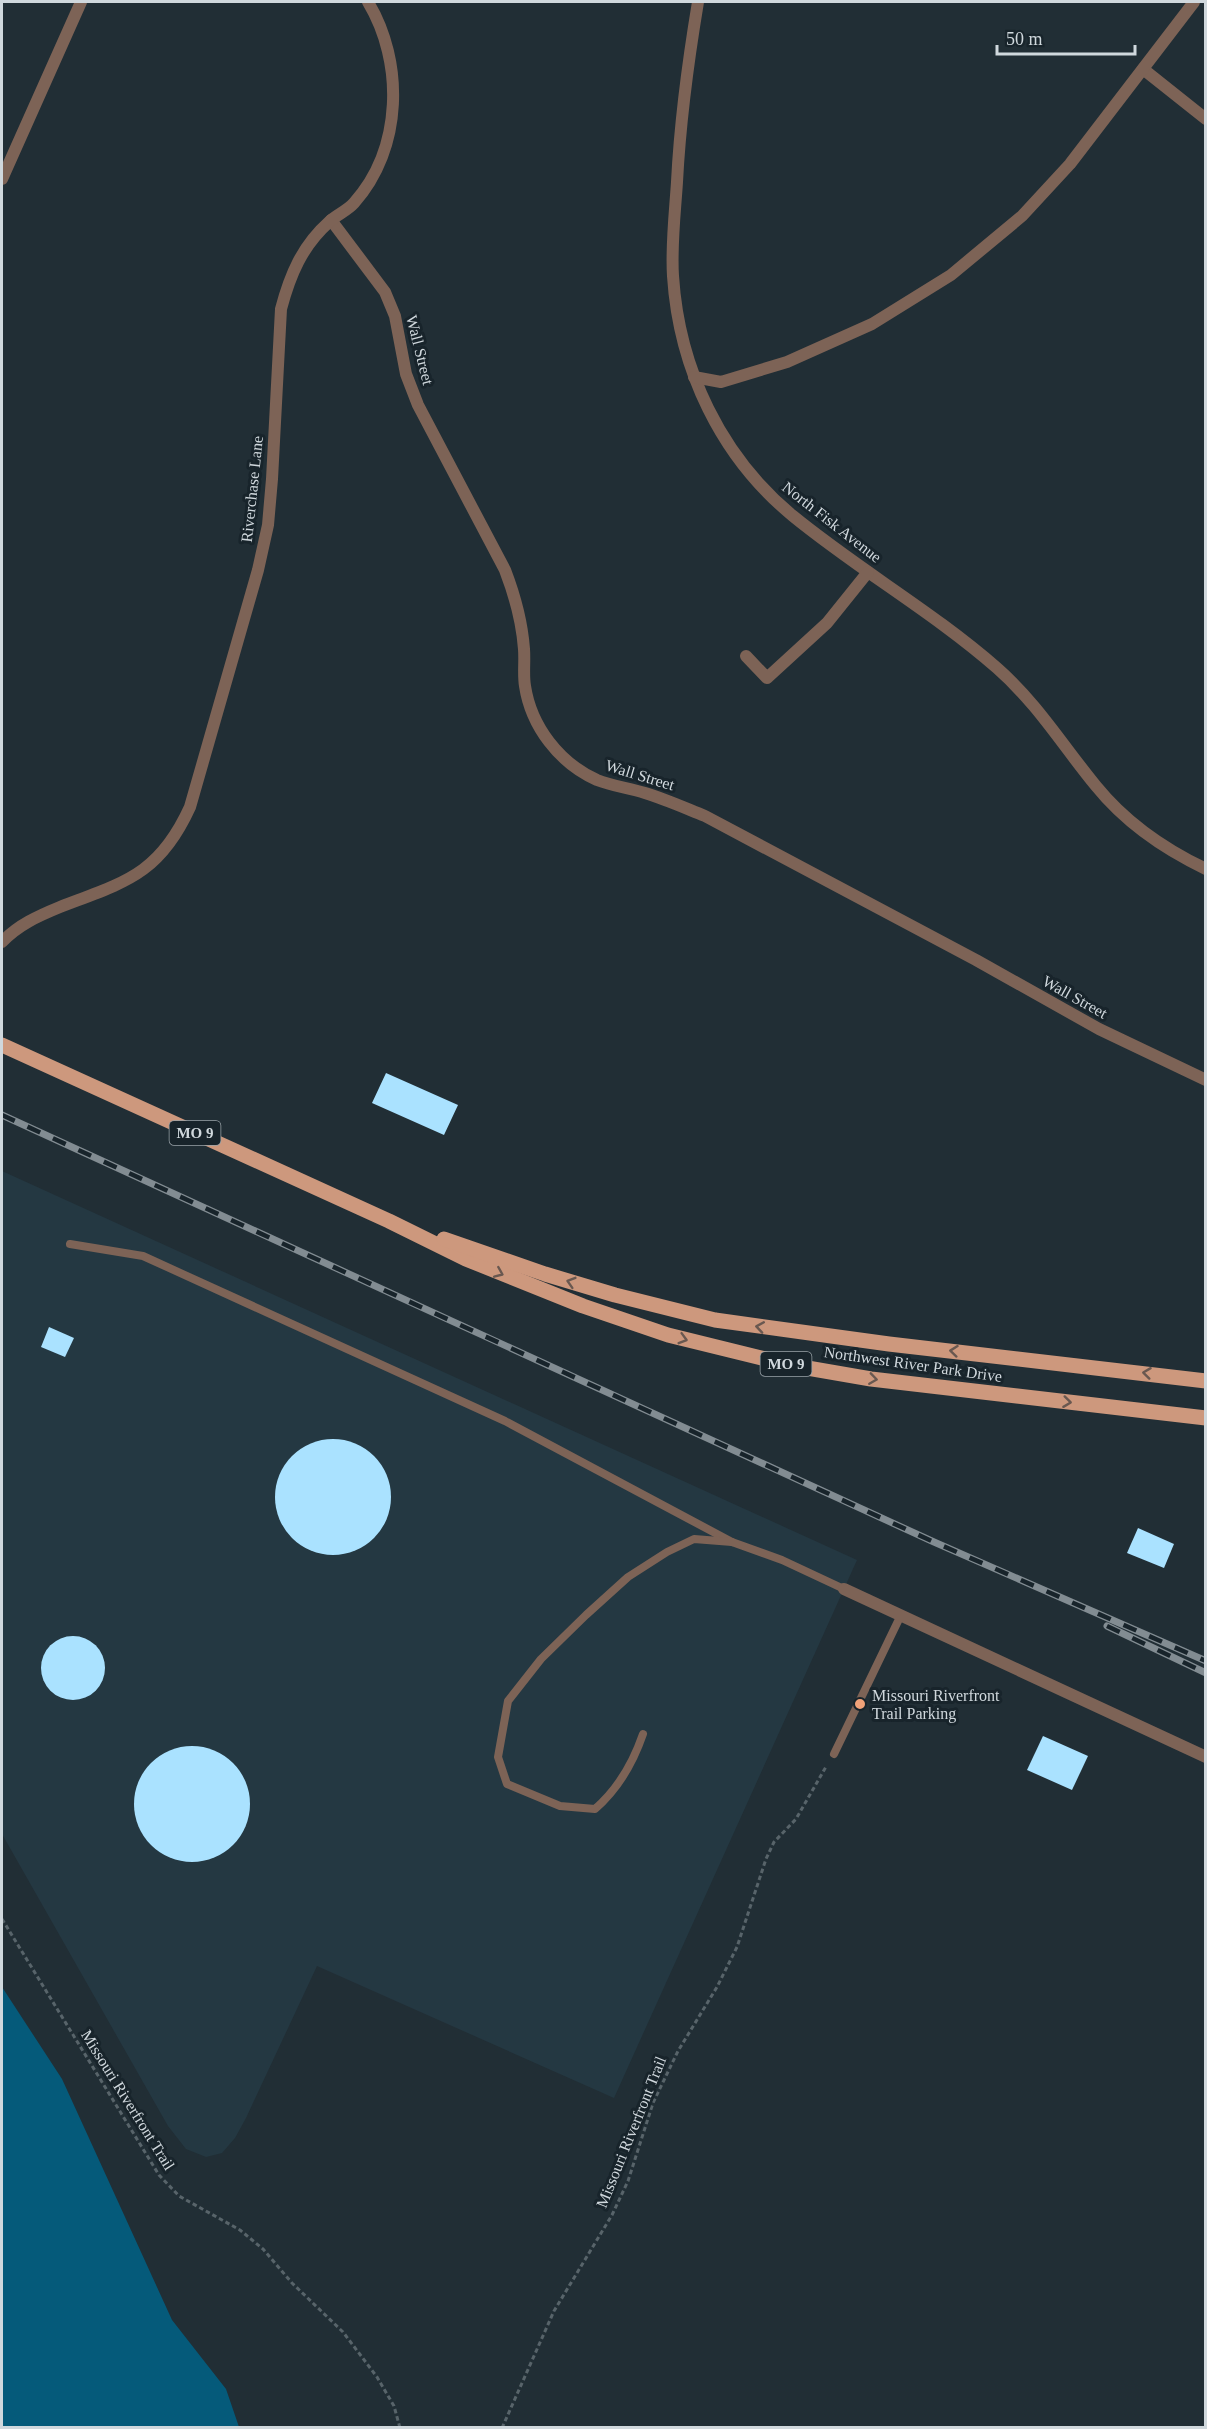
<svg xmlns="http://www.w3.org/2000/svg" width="1207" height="2429" font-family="'Times New Roman',serif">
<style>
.built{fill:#243842}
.water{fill:#055a7a}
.building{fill:#aae2ff}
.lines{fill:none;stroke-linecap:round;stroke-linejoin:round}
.path{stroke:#58646a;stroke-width:3;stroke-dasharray:4.5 3;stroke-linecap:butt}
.lane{stroke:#7d6356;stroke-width:8}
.street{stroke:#7d6356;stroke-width:12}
.primary{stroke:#cd987d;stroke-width:15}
.rail-casing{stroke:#828c92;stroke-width:7}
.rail{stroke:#18242b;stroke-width:4.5;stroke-dasharray:14;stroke-linecap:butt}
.oneway{stroke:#695850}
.poi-dot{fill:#f0a279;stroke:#18242b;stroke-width:2}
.labels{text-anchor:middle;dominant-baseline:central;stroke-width:6;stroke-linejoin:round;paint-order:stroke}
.shield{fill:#18242b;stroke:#99a2a8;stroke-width:1.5}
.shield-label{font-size:15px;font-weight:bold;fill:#d0d8dd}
.street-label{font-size:16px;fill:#d0d8dd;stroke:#18242b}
.poi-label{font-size:16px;fill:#d0d8dd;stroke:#18242b;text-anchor:start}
</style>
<rect width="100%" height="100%" fill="#212e35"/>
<!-- built -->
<path class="built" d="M2,1171L857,1560L614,2098L317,1966L246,2118L235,2138L222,2153L206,2157L186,2149L168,2126L2,1834Z"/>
<!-- water -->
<path class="water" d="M2,1987L62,2079L172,2320L226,2389L239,2427H2Z"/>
<!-- building -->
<g class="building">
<path d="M386,1073L458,1105L444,1135L372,1103Z"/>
<path d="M49,1327L74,1338L65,1357L41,1347Z"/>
<circle cx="333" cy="1497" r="58"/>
<path d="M1138,1528L1174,1544L1164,1568L1127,1553Z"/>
<circle cx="73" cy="1668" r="32"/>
<path d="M1043,1736L1088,1756L1072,1790L1027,1770Z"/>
<circle cx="192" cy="1804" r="58"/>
</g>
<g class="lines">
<!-- path -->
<g class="path">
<path d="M2,1919L159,2175L179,2196L240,2230L263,2249L292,2283L343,2332L377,2377L394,2406L400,2428"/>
<path d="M502,2428L554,2311L612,2215L628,2181L653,2103L678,2051L717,1987L737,1947L766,1859L774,1842L796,1819L827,1765"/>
</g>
<!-- lane -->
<g class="lane">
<path d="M70,1244L143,1256L505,1421L732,1542"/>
<path d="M643,1734C633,1763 618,1789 595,1809L560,1806L507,1784L498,1757L508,1701L541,1659L586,1615L628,1577L667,1552L694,1539L732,1542L782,1560L844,1589"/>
<path d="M834,1754L900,1617"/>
</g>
<!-- street -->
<g class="street">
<path d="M698,2C688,62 680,122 677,182C675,213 671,245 673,276C679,369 721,457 793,516C859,570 933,612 997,668C1037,703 1063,746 1096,786C1126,823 1164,849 1206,869"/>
<path d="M1143,69L1206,119"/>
<path d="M2,179L81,2"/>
<path d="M331,220L385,292L395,316L406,374L418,405L505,570C515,596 522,622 524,649C525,662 523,674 525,686C531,726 559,763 597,780C612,786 629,788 645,793C665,799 685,808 705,816L976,960L1099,1029L1206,1080"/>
<path d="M694,377L721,382L787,362L872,324L951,275L1022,216L1070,164L1194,2"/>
<path d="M746,656L767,678L827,623L868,572"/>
<path d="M2,942C18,925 38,916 60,907C125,882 159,875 190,807L258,570L268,525L272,479L281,309C290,275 302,246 329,222C336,215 347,211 354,203C403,148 404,62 368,2"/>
<path d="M844,1589L1206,1757"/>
</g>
<!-- primary -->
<g class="primary">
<path d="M2,1045L389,1221L466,1259L583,1306L668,1335L790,1365L871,1379L1206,1418"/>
<path d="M444,1239L545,1274L615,1295L715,1320L889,1344L1206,1381"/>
</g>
<defs>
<g id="rail">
<path d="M2,1115L934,1542L1206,1661"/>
<path d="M1107,1626L1206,1673"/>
</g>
</defs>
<!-- rail casing -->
<use href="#rail" class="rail-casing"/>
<!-- rail -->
<use href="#rail" class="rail"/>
</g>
<!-- one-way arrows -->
<defs><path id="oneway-chevron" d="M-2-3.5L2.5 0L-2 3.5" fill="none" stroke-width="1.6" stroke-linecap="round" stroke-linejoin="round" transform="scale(1.5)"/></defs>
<g class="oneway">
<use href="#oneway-chevron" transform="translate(499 1273) rotate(23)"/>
<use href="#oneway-chevron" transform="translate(571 1282) rotate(-163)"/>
<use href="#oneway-chevron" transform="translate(760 1327) rotate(-171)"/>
<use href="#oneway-chevron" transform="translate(683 1339) rotate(16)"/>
<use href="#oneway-chevron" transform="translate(954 1351) rotate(-174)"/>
<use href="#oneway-chevron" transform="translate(1147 1373) rotate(-173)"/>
<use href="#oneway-chevron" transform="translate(873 1379) rotate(8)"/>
<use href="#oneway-chevron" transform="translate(1067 1402) rotate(7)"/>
</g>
<!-- markers -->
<circle class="poi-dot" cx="860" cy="1704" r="6"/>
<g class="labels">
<!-- shield labels -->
<g class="shield">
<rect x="169.5" y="1121" width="51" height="24" rx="4.5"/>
<rect x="760.5" y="1352" width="51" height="24" rx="4.5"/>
</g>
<g class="shield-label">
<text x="195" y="1133">MO 9</text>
<text x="786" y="1364">MO 9</text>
</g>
<!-- street labels -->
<g class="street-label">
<text transform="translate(420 350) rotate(76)">Wall Street</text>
<text transform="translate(252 489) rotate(-84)">Riverchase Lane</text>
<text transform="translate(832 522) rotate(38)">North Fisk Avenue</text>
<text transform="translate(640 775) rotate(17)">Wall Street</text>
<text transform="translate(1075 997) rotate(29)">Wall Street</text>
<text transform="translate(913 1364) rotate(8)">Northwest River Park Drive</text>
<text transform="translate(128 2100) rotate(58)">Missouri Riverfront Trail</text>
<text transform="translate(631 2132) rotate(-68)">Missouri Riverfront Trail</text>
</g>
<!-- poi labels -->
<g class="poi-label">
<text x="872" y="1695">Missouri Riverfront<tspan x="872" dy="18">Trail Parking</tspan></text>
</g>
</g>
<!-- border -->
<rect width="1207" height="2429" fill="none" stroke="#d0d8dd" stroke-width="6"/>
<!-- scale -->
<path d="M997 45v9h138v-9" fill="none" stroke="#d0d8dd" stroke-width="3"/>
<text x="1006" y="45" font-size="18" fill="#d0d8dd" stroke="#18242b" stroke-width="4.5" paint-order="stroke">50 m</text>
</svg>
